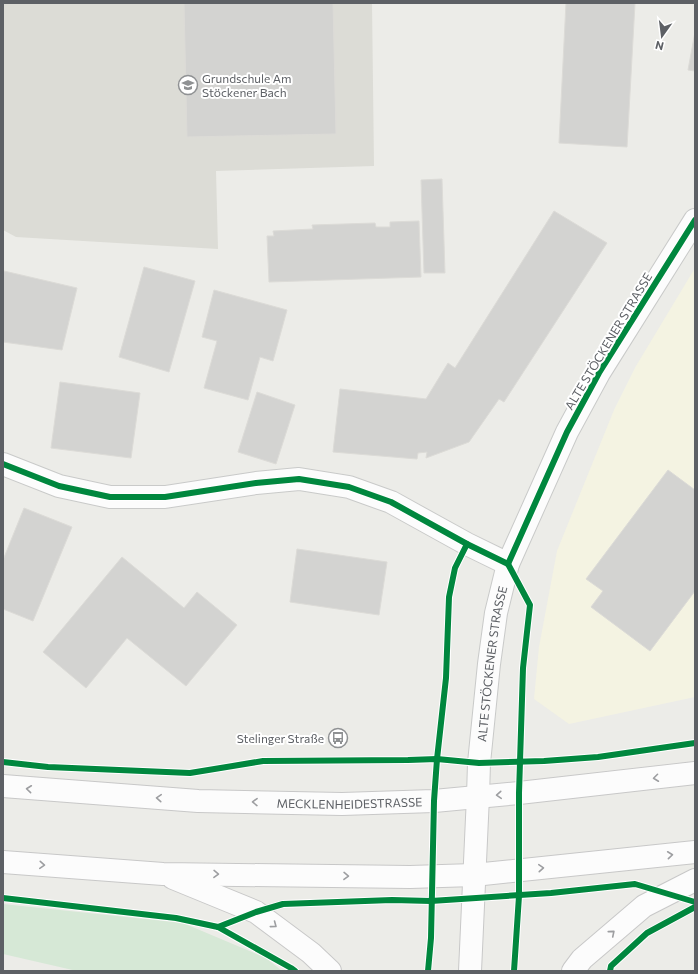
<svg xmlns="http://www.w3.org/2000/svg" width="698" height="974" font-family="Commissioner,sans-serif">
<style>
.commercial{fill:#f4f3e2}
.education{fill:#dcdcd6}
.green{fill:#d6e8d6}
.building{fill:#d3d3d1;stroke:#dcdbd7}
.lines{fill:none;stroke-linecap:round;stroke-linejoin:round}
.minor-casing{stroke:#c9cac9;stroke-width:24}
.tertiary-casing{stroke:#c9cac9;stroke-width:24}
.secondary-casing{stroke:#c8c8c8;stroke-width:24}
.minor{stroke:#fcfcfc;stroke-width:22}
.tertiary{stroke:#fcfcfc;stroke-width:22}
.secondary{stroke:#fcfcfc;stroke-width:22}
.cycleway-casing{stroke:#fff;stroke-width:8}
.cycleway{stroke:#00873e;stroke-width:6}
.oneway{stroke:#9d9ea1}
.labels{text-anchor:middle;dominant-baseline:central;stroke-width:4;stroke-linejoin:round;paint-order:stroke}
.poi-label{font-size:12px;fill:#5d6065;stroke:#fff;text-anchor:start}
.street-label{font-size:12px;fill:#5d6065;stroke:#fff}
</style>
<rect width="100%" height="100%" fill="#ecece8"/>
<!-- commercial -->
<path class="commercial" d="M695,268V697L569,724L534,699L539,647L557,551L614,410L636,366Z"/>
<!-- education -->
<path class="education" d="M3,3H372L374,166L216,171L218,249L16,237L3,230Z"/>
<!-- green -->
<path class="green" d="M3,904L183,923L266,958L282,971H77L3,954Z"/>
<!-- building -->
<g class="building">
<path d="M184,3H333L336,134L187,137Z"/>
<path d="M566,3H635L627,147L559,143Z"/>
<path d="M695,32V71L688,70Z"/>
<path d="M442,179L445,273H424L421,180Z"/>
<path d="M554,211L607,243L504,402L499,399L469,442L426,458L427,452L418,453L417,459L333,452L340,389L426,399L448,363L455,368Z"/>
<path d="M419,221L421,277L269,282L267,236H274L273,231L313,229L312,225L375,223L376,227H390V222Z"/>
<path d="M144,267L195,281L169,372L119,357Z"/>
<path d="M4,271L77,288L62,350L3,342V276Z"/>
<path d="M214,290L287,310L273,361L260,357L248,400L204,388L217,341L202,337Z"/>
<path d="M60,382L140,393L131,458L51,448Z"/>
<path d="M257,392L295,405L276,464L238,452Z"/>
<path d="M668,470L695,490V591L650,651L591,607L603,591L586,579Z"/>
<path d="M24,508L72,527L33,621L3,609V560Z"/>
<path d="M297,549L387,562L379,615L290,602Z"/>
<path d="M122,557L184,608L197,592L237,625L186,686L127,638L86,688L43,652Z"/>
</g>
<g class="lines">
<defs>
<path id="minor" d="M3,464L59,486L110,497H165L256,483L299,479L349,487L391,502L467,544L508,564"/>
<g id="tertiary">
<path id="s1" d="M478,796L479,763L489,664L496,613L508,564L567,432L599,373L695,220"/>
</g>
<g id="secondary">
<path id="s2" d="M3,786L198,801L342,804L434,801L519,793L695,773"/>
<path d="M3,862L163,874L410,877L474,875L695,852"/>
<path d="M173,878L256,912L311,953L330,971"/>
<path d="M470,971L478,796"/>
<path d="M573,971L582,959L644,906L695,880"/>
</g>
</defs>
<!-- minor casing -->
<use href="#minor" class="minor-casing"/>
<!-- tertiary casing -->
<use href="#tertiary" class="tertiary-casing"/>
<!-- secondary casing -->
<use href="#secondary" class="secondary-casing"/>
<!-- minor -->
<use href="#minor" class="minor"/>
<!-- tertiary -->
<use href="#tertiary" class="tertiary"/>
<!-- secondary -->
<use href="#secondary" class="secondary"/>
<defs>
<g id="cycleway">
<path d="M3,464L59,486L110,497H165L256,483L299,479L349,487L391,502L467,544L508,564"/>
<path d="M508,564L530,605L523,668L519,793V896L514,971"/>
<path d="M508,564L567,432L599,373L695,220"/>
<path d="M3,762L48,767L190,773L263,761L408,760L437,759L479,763L544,761L598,757L695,743"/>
<path d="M3,898L176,918L218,927L291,968L295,971"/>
<path d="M218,927L256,912L283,904L392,900L431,901L551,893L635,884L695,902"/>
<path d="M428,971L431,938L434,801L437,759L446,678L449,597L455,568L467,544"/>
<path d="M610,971L611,966L647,933L695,907"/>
</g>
</defs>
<!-- cycleway casing -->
<use href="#cycleway" class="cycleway-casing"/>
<!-- cycleway -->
<use href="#cycleway" class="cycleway"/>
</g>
<!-- one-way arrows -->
<defs><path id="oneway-chevron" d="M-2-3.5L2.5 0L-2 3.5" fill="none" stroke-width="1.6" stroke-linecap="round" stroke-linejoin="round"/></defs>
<g class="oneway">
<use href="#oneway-chevron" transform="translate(656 778) rotate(173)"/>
<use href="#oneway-chevron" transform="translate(29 789) rotate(-174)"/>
<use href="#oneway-chevron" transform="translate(499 795) rotate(176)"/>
<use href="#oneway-chevron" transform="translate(159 798) rotate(-176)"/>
<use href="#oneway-chevron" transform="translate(255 802) rotate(-179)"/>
<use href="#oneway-chevron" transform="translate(670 855) rotate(-6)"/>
<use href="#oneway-chevron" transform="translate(42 865) rotate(4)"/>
<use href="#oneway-chevron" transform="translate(541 868) rotate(-4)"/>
<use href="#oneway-chevron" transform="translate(216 874) rotate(1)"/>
<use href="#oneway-chevron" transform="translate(346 876) rotate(1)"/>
<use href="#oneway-chevron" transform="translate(274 925) rotate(37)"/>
<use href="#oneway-chevron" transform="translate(612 933) rotate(-40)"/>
</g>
<!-- icons -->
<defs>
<symbol id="school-ring" viewBox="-11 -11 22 22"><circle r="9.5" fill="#fff" stroke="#8f9193" stroke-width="1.5"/><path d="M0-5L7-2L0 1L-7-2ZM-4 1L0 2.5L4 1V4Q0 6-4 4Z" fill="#8f9193"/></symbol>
<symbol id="bus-ring" viewBox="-11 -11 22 22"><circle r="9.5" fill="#fff" stroke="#8f9193" stroke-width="1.5"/><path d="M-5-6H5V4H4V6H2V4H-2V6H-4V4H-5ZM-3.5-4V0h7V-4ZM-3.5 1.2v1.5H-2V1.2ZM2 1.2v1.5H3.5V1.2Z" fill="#8f9193"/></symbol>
</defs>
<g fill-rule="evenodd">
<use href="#school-ring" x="177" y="74" width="22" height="22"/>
<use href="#bus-ring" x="327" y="727" width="22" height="22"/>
</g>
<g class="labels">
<!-- poi labels -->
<g class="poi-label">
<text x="202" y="78">Grundschule Am<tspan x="202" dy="14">Stöckener Bach</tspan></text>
<text x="324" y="738" text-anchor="end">Stelinger Straße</text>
</g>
<!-- street labels -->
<g class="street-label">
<text transform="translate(608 341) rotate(-59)">ALTE STÖCKENER STRASSE</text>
<text stroke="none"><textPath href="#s1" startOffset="133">ALTE STÖCKENER STRASSE</textPath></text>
<text stroke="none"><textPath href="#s2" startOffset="347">MECKLENHEIDESTRASSE</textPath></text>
</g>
</g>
<!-- border -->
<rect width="698" height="974" fill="none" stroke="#5d6065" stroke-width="8"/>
<!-- north arrow -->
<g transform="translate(662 36) rotate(194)" stroke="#ffffff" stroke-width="3" paint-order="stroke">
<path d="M0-3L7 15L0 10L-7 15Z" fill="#5d6065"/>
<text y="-6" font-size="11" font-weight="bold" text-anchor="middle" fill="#5d6065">N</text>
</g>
</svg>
